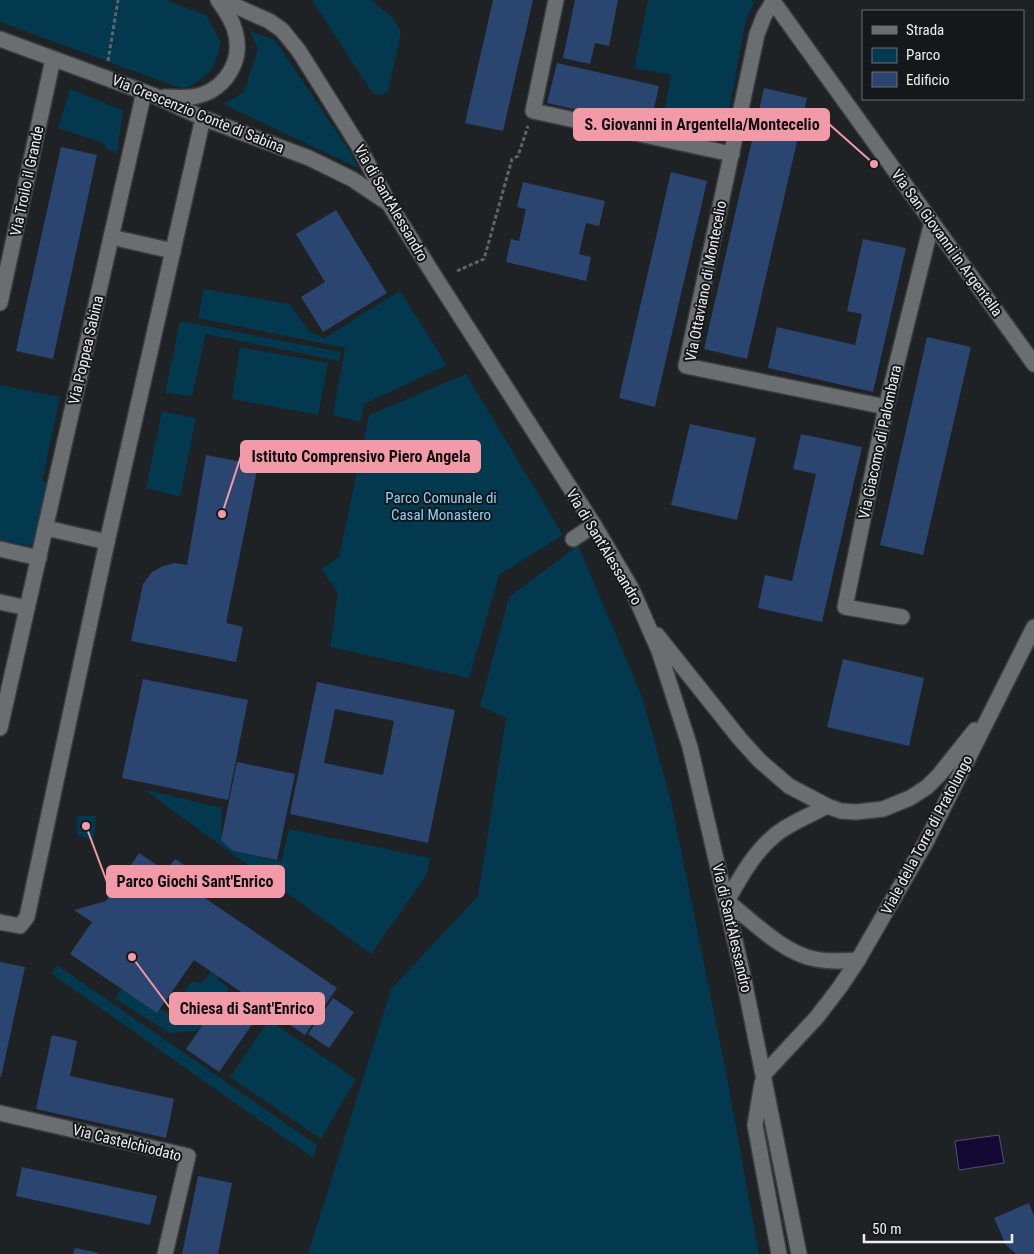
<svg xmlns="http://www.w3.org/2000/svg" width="1034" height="1254" font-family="'Roboto Condensed',sans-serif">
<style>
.green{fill:#02394e}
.water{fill:#130934;stroke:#544e6c}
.building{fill:#2a4570;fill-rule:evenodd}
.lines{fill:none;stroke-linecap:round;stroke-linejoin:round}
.minor-casing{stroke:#3a3d3f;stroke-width:18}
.path{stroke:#616466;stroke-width:3;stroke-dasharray:4 2.5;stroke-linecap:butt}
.minor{stroke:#6a6e70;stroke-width:15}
.labels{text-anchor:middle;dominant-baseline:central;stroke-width:4;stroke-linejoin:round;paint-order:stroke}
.street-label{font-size:15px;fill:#eceef0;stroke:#15181a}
.park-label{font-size:15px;fill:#8ad2f6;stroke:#15181a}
.leader{fill:none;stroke:#f39aa8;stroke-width:2}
.callout-dot{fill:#f39aa8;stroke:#15181a;stroke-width:2}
.callout{fill:#f39aa8;stroke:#f39aa8;stroke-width:2}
.callout-label{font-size:16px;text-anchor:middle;font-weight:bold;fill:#111}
</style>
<rect width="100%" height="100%" fill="#1f2224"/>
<!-- green -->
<g class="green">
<path d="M0,0H166L206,15L221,42C214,71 210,76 183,89L0,22Z"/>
<path d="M312,0H371L394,19L401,32L388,92L382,95L373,94Z"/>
<path d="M648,0H752L754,3L746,19L724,138L662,124L671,75L634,68Z"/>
<path d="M250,31L275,40L351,153L358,168L223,104L244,92L258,49Z"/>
<path d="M70,89L123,110L117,152L106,149L104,143L58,128Z"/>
<path d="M204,289L290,304L309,331L324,338L400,291L447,365L364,404L360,422L333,415L345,348L198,318Z"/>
<path d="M180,321L341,352L339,361L206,334L192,396L165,393Z"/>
<path d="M240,347L328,363L318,415L232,399Z"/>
<path d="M466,374L563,535L499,575L469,678L330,647L338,593L321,569L339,557L369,415Z"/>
<path d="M0,385L60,397L42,481L49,482L33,546L0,540Z"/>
<path d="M162,411L196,418L180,497L146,488Z"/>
<path d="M578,545L642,697L671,801L726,1072L759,1254H308L391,989L478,896L506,718L480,706L509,597Z"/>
<path d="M143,789L222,808L221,840L233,851L281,862L289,829L430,858L426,876L371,954Z"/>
<path d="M77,816H96L94,841L77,835Z"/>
<path d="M57,965L317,1145L313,1158L52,974Z"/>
<path d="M213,966L222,972L217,979L229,988L199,1031L169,1033L115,998L123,987L169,1014L192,981L199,983L205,981Z"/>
<path d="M269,1020L356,1079L321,1139L230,1077Z"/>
</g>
<!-- water -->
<path class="water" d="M999,1135L1004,1163L959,1170L955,1141Z"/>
<!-- building -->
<g class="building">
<path d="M493,0H533L503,131L465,123Z"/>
<path d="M575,0H618L609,46L595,43L590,64L563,58Z"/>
<path d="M557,63L659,86L650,126L547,103Z"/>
<path d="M764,88L807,98L747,359L704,349Z"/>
<path d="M61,147L97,155L53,359L16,351Z"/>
<path d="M671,172L707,181L655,407L619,398Z"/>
<path d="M523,182L605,201L599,226L586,223L579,254L591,257L586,281L506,262L511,239L519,241L526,209L517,207Z"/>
<path d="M336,210L387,293L323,332L301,297L325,282L296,234Z"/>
<path d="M863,239L906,248L873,392L768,368L777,327L855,345L862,314L847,311Z"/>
<path d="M927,337L971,347L923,555L880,545Z"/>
<path d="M690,424L756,438L737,520L671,505Z"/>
<path d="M801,434L862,447L822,622L758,608L765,575L792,581L816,474L793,469Z"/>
<path d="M206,455L258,465L226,623L243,627L236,662L131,641L143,584L152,572L163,566L175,563L187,565Z"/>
<path d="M843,659L924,678L909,746L827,727Z"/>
<path d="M143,679L248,700L228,800L122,778Z"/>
<path d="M317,682L455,710L428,843L290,814ZM335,709L394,721L383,775L324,763Z"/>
<path d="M237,762L295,774L277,860L233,851L221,840Z"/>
<path d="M139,853L166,871L175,859L205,879L196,892L337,988L305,1035L194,960L157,1013L70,954L92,922L74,910L106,901Z"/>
<path d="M0,962L25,967L1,1077H0Z"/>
<path d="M225,993L258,1016L219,1072L186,1049Z"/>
<path d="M333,998L354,1012L329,1048L308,1034Z"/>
<path d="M52,1035L77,1041L70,1076L174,1099L166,1138L36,1109Z"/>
<path d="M22,1167L157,1196L150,1225L16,1196Z"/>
<path d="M198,1176L232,1183L218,1254H182Z"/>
<path d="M1029,1203L1034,1216V1254H1016L1006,1245L994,1218Z"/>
<path d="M75,1248L99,1253V1254H73Z"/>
</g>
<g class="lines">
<defs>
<g id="minor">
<path d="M222,0L269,21L282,30L299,51L358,145L389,204L437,280L594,525L630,586L638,603L659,651L690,747L744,980L799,1254"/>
<path d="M556,0L533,111L732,154"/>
<path d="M772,0L1034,364"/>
<path d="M773,2L764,16L757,34L686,366L886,407"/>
<path d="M0,39L155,96L203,118L309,158L352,179L388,203"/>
<path d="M164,97C173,97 183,98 192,97C224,92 244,62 235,31C232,19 225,10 218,0"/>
<path d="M111,237L173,251"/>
<path d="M0,303L53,59"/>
<path d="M46,528L107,542"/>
<path d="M573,539L594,525"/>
<path d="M0,549L39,558"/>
<path d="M0,602L27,608"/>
<path d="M902,617L845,607L886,407L932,222"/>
<path d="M657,635L740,739L760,761L789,786L827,806L841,811L856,812L883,809L910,798L927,787L939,775L975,730"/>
<path d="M0,728L144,92"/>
<path d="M727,901C752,921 783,953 815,959C829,962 843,961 858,960"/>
<path d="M727,901C741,876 755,850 779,832C793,822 811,815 827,806"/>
<path d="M0,922L20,926L27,917L107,542L203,118"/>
<path d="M764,1074L817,1017L840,987L858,960L927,840L1034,627"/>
<path d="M762,1083L755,1125L779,1254"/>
<path d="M0,1113L188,1156L165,1254"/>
</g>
</defs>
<!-- minor casing -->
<use href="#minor" class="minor-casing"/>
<!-- path -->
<g class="path">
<path d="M108,61L118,0"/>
<path d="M457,271L484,259L512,159L518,156L528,126"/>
</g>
<!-- minor -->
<use href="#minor" class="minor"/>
</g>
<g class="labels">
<!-- street labels -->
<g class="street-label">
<text transform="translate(198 114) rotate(22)">Via Crescenzio Conte di Sabina</text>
<text transform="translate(27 181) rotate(-78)">Via Troilo il Grande</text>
<text transform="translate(391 203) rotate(60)">Via di Sant'Alessandro</text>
<text transform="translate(947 243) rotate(54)">Via San Giovanni in Argentella</text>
<text transform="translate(706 281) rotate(-79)">Via Ottaviano di Montecelio</text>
<text transform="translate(86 350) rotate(-77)">Via Poppea Sabina</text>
<text transform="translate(880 442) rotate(-78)">Via Giacomo di Palombara</text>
<text transform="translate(604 547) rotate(59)">Via di Sant'Alessandro</text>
<text transform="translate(927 835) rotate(-62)">Viale della Torre di Pratolungo</text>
<text transform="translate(732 928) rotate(77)">Via di Sant'Alessandro</text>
<text transform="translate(127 1143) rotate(14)">Via Castelchiodato</text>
</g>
<!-- park labels -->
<g class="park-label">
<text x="441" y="498">Parco Comunale di<tspan x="441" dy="17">Casal Monastero</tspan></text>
</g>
</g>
<!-- callouts -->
<path class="leader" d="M874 164L829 124M222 514L241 456M86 826L107 882M132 957L170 1008"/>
<g class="callout-dot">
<circle cx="874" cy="164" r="5"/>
<circle cx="222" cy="514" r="5"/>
<circle cx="86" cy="826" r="5"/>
<circle cx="132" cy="957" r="5"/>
</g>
<g class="callout">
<rect x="574" y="109" width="255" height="31" rx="5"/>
<rect x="241" y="441" width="239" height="31" rx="5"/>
<rect x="107" y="866" width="177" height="31" rx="5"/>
<rect x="170" y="993" width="154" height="31" rx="5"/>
</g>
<g class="callout-label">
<text x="702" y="130">S. Giovanni in Argentella/Montecelio</text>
<text x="361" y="462">Istituto Comprensivo Piero Angela</text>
<text x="195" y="887">Parco Giochi Sant'Enrico</text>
<text x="247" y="1014">Chiesa di Sant'Enrico</text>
</g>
<!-- legend -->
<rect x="862" y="10" width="162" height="90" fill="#15181a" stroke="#6b6e70"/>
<rect x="872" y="26" width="25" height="8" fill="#6a6e70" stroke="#6b6e70"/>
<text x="906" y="35" font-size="15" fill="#eceef0">Strada</text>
<rect x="872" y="48" width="25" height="15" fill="#02394e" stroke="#6b6e70"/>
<text x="906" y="60" font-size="15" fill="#eceef0">Parco</text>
<rect x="872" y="72" width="25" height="15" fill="#2a4570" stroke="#6b6e70"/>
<text x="906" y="85" font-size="15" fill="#eceef0">Edificio</text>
<!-- scale -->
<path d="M864 1234v8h148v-8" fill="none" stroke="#eceef0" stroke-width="2.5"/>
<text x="872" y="1234" font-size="15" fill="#eceef0" stroke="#15181a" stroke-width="4" paint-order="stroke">50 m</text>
</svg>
